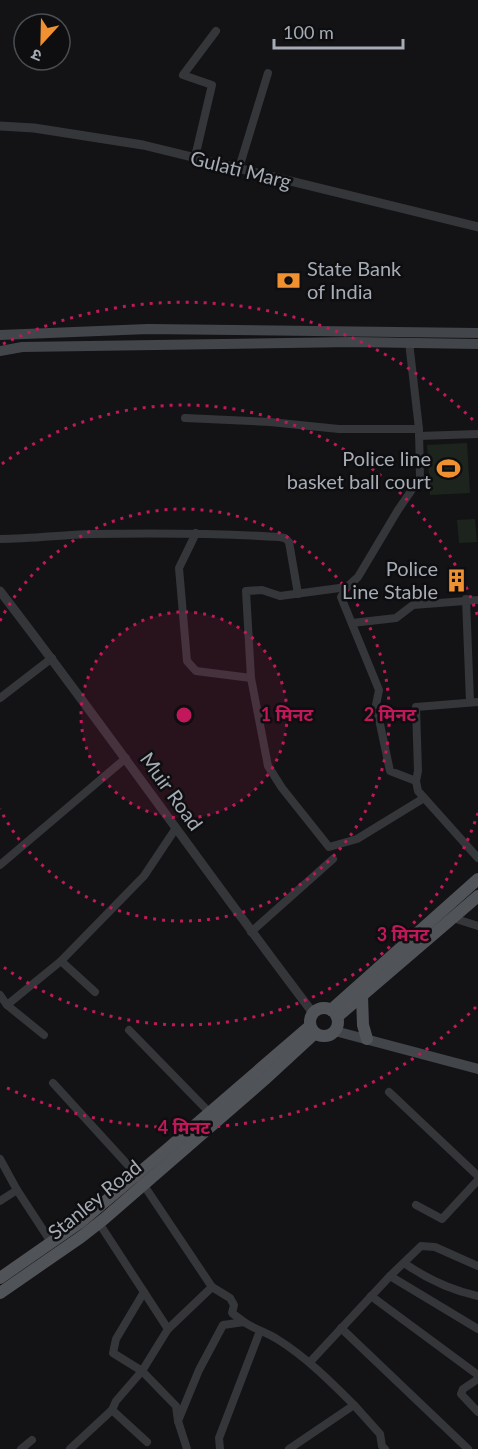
<svg xmlns="http://www.w3.org/2000/svg" width="478" height="1449" font-family="Lato,'Noto Sans Devanagari',sans-serif">
<style>
.green{fill:#1d241d}
.lines{fill:none;stroke-linecap:round;stroke-linejoin:round}
.minor{stroke:#34363a;stroke-width:8}
.tertiary{stroke:#34363a;stroke-width:9}
.secondary{stroke:#424549;stroke-width:10}
.primary{stroke:#505358;stroke-width:12}
.ring{fill:none;stroke:#c2185b;stroke-width:3;stroke-dasharray:3 6}
.labels{text-anchor:middle;dominant-baseline:central;stroke-width:5;stroke-linejoin:round;paint-order:stroke}
.street-label{font-size:20px;fill:#a5acb5;stroke:#0e0e10}
.poi-label{font-size:20px;fill:#a5acb5;stroke:#0e0e10;text-anchor:end}
.centre{fill:#c2185b;stroke:#0e0e10;stroke-width:3}
.ring-label{font-size:18px;text-anchor:middle;font-weight:bold;fill:#c2185b;stroke:#0e0e10;stroke-width:5;stroke-linejoin:round;paint-order:stroke}
</style>
<rect width="100%" height="100%" fill="#131315"/>
<!-- green -->
<g class="green">
<path d="M467,443L470,493L430,495L427,445Z"/>
<path d="M475,519L477,542L459,543L457,520Z"/>
</g>
<g class="lines">
<!-- minor -->
<g class="minor">
<path d="M195,157L212,85L183,75L216,31"/>
<path d="M239,168L268,73"/>
<path d="M409,342L419,429L420,478L398,510L358,577L347,587L341,597L379,690L376,705L390,771L416,781"/>
<path d="M185,418L270,422L339,429H419"/>
<path d="M419,436L478,434"/>
<path d="M196,533L179,568L187,661L196,671L251,678"/>
<path d="M0,539C31,539 61,535 91,534C154,533 217,533 279,537L285,538L289,542L298,594"/>
<path d="M347,587L280,596L262,590L246,591L251,678L268,766L282,788L329,847L357,839L424,798"/>
<path d="M466,599L470,702"/>
<path d="M352,623L396,618L413,605L478,600"/>
<path d="M0,698L52,658"/>
<path d="M478,702L416,707L418,771L416,781L418,791L478,858"/>
<path d="M0,865L126,758"/>
<path d="M453,918L478,926"/>
<path d="M251,932L333,859"/>
<path d="M61,961L95,992"/>
<path d="M0,995L7,1005L44,1035"/>
<path d="M7,1005L61,961L144,876L176,828"/>
<path d="M129,1030L210,1113"/>
<path d="M53,1083L137,1175L212,1287"/>
<path d="M389,1092L478,1176"/>
<path d="M0,1159L17,1190L51,1242"/>
<path d="M0,1201L17,1190"/>
<path d="M416,1205L442,1219L478,1180"/>
<path d="M404,1263C427,1279 450,1290 478,1296"/>
<path d="M390,1276L478,1329"/>
<path d="M144,1292L116,1339L113,1353L142,1371L176,1406L178,1421L187,1449"/>
<path d="M371,1296L478,1375"/>
<path d="M341,1328L468,1449"/>
<path d="M168,1329L212,1287L230,1298L234,1305L232,1313L244,1322"/>
<path d="M310,1362L390,1276L421,1246L435,1247L478,1266"/>
<path d="M478,1379L463,1389L461,1394L478,1412"/>
<path d="M354,1405L380,1434L382,1446L385,1449"/>
<path d="M112,1410L147,1442"/>
<path d="M178,1421L199,1370L223,1325L244,1322C254,1329 266,1332 277,1339C306,1357 330,1381 354,1405L289,1449"/>
<path d="M21,1449L32,1440"/>
<path d="M70,1449L112,1410L116,1401L142,1371L168,1329L99,1223"/>
<path d="M220,1449L219,1438L260,1331"/>
</g>
<!-- tertiary -->
<g class="tertiary">
<path d="M0,126L34,128L143,145L478,227"/>
<path d="M0,591C107,730 207,874 313,1013"/>
</g>
<!-- secondary -->
<g class="secondary">
<path d="M0,335L148,329L478,333"/>
<path d="M0,351L22,347L353,342L478,344"/>
<path d="M335,1031L478,1069"/>
</g>
<!-- primary -->
<g class="primary">
<path d="M362,996L363,1025L367,1039"/>
<circle cx="324" cy="1022" r="14"/>
<path d="M331,1010L478,879"/>
<path d="M337,1017L478,896"/>
<path d="M0,1278L82,1221L165,1151L310,1026"/>
<path d="M0,1293L81,1237L104,1219L264,1080L315,1033"/>
</g>
</g>
<!-- distance rings -->
<circle cx="184" cy="715" r="103" fill="#c2185b" fill-opacity=".12"/>
<g class="ring">
<circle cx="184" cy="715" r="103"/>
<path d="M0 621A206 206 0 1 1 0 809"/>
<path d="M478 813A310 310 0 0 1 2 966M2 464A310 310 0 0 1 478 617"/>
<path d="M476 1007A413 413 0 0 1 3 1086M3 344A413 413 0 0 1 476 423"/>
</g>
<!-- icons -->
<defs>
<symbol id="bank-bare" viewBox="-9 -9 18 18"><path d="M-6-4H6V4H-6ZM0-2.3a2.3 2.3 0 1 0 0 4.6a2.3 2.3 0 1 0 0-4.6Z" fill="#ef9130" stroke="#0e0e10" stroke-width="2.5" paint-order="stroke"/></symbol>
<symbol id="stadium-bare" viewBox="-9 -9 18 18"><path d="M0-5a6.5 5 0 1 0 0 10a6.5 5 0 1 0 0-10ZM-3.5-1.8h7v3.6h-7Z" fill="#ef9130" stroke="#0e0e10" stroke-width="2.5" paint-order="stroke"/></symbol>
<symbol id="building-bare" viewBox="-9 -9 18 18"><path d="M-4-6H4V6H1V3H-1V6H-4ZM-2.5-4.3h1.7v1.8h-1.7ZM.8-4.3h1.7v1.8H.8ZM-2.5-1h1.7V.8h-1.7ZM.8-1h1.7V.8H.8Z" fill="#ef9130" stroke="#0e0e10" stroke-width="2.5" paint-order="stroke"/></symbol>
</defs>
<g fill-rule="evenodd">
<use href="#bank-bare" x="272" y="264" width="33" height="33"/>
<use href="#stadium-bare" x="432" y="452" width="33" height="33"/>
<use href="#building-bare" x="440" y="564" width="33" height="33"/>
</g>
<g class="labels">
<!-- street labels -->
<g class="street-label">
<text transform="translate(241 169) rotate(14)">Gulati Marg</text>
<text transform="translate(172 791) rotate(54)">Muir Road</text>
<text transform="translate(94 1199) rotate(-39)">Stanley Road</text>
</g>
<!-- poi labels -->
<g class="poi-label">
<text x="307" y="268" text-anchor="start">State Bank<tspan x="307" dy="23">of India</tspan></text>
<text x="431" y="458">Police line<tspan x="431" dy="23">basket ball court</tspan></text>
<text x="438" y="568">Police<tspan x="438" dy="23">Line Stable</tspan></text>
</g>
</g>
<circle cx="184" cy="715" r="9" class="centre"/>
<g class="ring-label">
<text x="287" y="721">1 मिनट</text>
<text x="390" y="721">2 मिनट</text>
<text x="403" y="941">3 मिनट</text>
<text x="184" y="1134">4 मिनट</text>
</g>
<!-- north arrow -->
<g transform="translate(42 42) rotate(202)"><circle r="28" fill="#0e0e10" stroke="#4a4d52" stroke-width="1.5"/>
<path d="M0-4.5L10 22L0 15L-10 22Z" fill="#ef9130"/>
<text y="-9" font-size="16" font-weight="bold" text-anchor="middle" fill="#a5acb5">उ</text>
</g>
<!-- scale -->
<path d="M274 39v9h129v-9" fill="none" stroke="#a5acb5" stroke-width="3"/>
<text x="283" y="39" font-size="18" fill="#a5acb5" stroke="#0e0e10" stroke-width="4.5" paint-order="stroke">100 m</text>
</svg>
